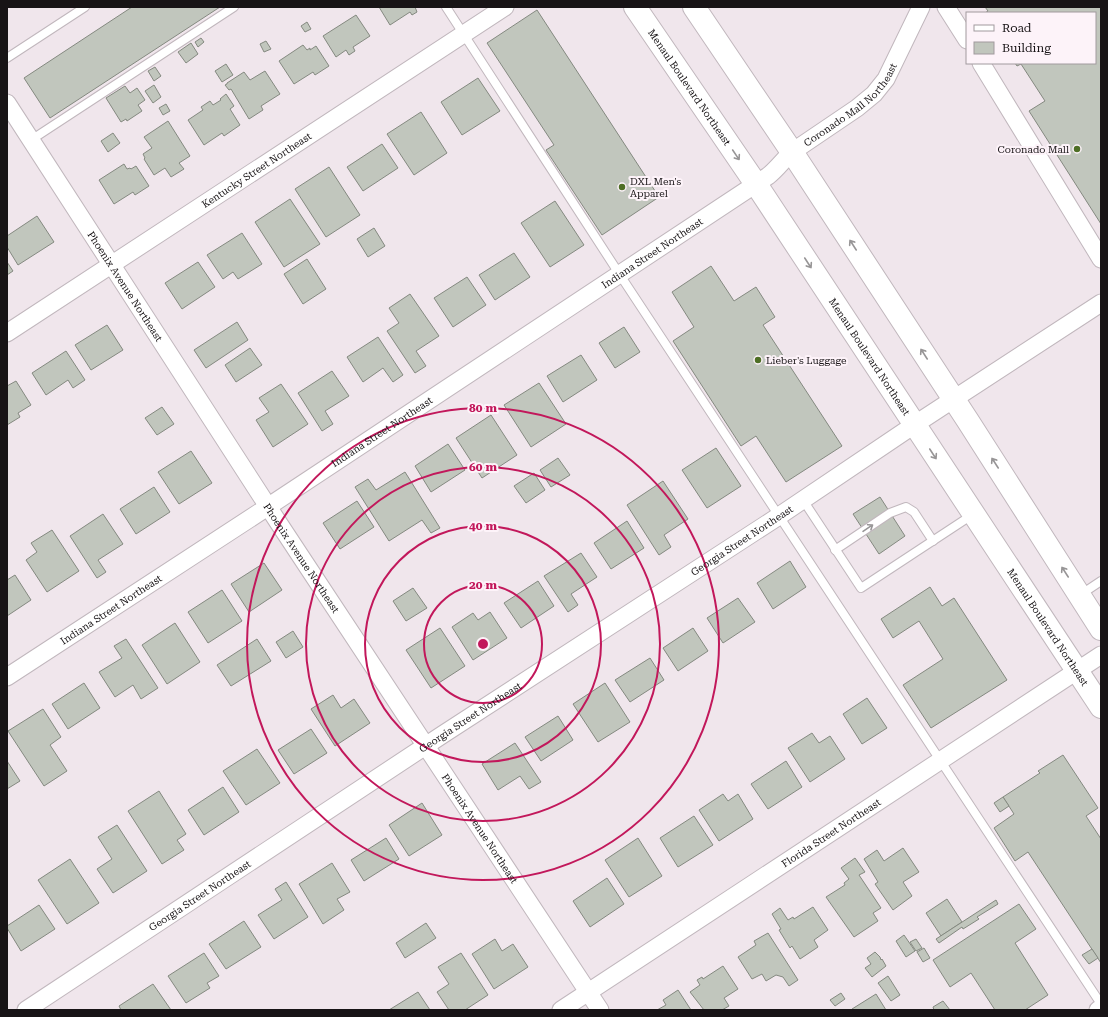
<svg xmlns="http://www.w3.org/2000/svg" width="1108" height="1017" font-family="'Roboto Serif',serif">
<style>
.building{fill:#c1c6bd;stroke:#848980}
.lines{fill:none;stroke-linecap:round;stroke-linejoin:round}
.service-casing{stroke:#c1b7bd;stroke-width:10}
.minor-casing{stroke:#c1b7bd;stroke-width:19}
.secondary-casing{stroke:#c1b7bd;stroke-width:24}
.service{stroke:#fff;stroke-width:8}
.minor{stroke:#fff;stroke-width:17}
.secondary{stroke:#fff;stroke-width:22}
.oneway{stroke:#979596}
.ring{fill:none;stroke:#c2185b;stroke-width:2}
.poi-dot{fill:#4e6f25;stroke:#fdf3f9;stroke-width:1.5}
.labels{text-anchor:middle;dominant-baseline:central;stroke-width:4;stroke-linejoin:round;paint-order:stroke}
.street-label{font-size:10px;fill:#181416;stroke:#fdf3f9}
.poi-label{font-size:10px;fill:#181416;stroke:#fdf3f9;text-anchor:start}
.centre{fill:#c2185b;stroke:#fdf3f9;stroke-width:2}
.ring-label{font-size:12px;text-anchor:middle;font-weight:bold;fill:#c2185b;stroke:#fdf3f9;stroke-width:4;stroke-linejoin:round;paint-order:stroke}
</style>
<rect width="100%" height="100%" fill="#f0e6ec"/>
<!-- building -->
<g class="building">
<path d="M132,7H220L50,118L24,78Z"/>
<path d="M379,7H415L417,12L412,15L410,12L390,25Z"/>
<path d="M985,7H1101V224L1029,111L1045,101L1021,64L1017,66L1015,63H1095V13H985L988,11Z"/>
<path d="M537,10L659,197L602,235L546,150L554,145L487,43Z"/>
<path d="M356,15L370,36L353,47L355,51L349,55L346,50L336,57L323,36Z"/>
<path d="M307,22L311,29L305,32L301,26Z"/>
<path d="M201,38L204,42L198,47L195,42Z"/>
<path d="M266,41L271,49L264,52L260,44Z"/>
<path d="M191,43L198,54L186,63L178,52Z"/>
<path d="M303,45L307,50L310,48V50L316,46L329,66L315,75L313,72L294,84L279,61Z"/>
<path d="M226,64L233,75L222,82L215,71Z"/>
<path d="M155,67L161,76L154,81L148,71Z"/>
<path d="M265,71L280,94L261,106L263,110L249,119L231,89L229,90L225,85L227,84V83L244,72L250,80Z"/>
<path d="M478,78L500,111L462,135L441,102Z"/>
<path d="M154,85L161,97L153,103L145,91Z"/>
<path d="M125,86L130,93L137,88L145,100L138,105L142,111L127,121L126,119L121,122L106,98Z"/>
<path d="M226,94L234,106L230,109L240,125L224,136L222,133L204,145L188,120L203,110L201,107L210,101L213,105L221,100L220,99Z"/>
<path d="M166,104L170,111L163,115L159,108Z"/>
<path d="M421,112L447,153L414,175L387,134Z"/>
<path d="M168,121L190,156L179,163L184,169L171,177L165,168L154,175L144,159L145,158L143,154L152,148L144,137Z"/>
<path d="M113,133L120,143L108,152L101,141Z"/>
<path d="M382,144L398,168L363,191L347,167Z"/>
<path d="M124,164L127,169L130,168L131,169L136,166L149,186L135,195L133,192L114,204L99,180Z"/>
<path d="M329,167L360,215L326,237L295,189Z"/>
<path d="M290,199L320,244L284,267L255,222Z"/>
<path d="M555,201L584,245L550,267L521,223Z"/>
<path d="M37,216L54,242L18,265L7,247V236Z"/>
<path d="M374,228L385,246L368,257L357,239Z"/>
<path d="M242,233L262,264L238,279L233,272L223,279L207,255Z"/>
<path d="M514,253L530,277L495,300L479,275Z"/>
<path d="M307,259L326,289L303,304L284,274Z"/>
<path d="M7,262L13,271L7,275Z"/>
<path d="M198,262L215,287L182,309L165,283Z"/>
<path d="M711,266L734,301L756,287L775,317L763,325L842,446L786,482L756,436L741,446L673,341L694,327L672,292Z"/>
<path d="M467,277L486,305L453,327L434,298Z"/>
<path d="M410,294L439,336L416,351L426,366L415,373L387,331L399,323L389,308Z"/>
<path d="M237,322L248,340L206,368L194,350Z"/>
<path d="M107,325L123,350L91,370L75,345Z"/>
<path d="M624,327L640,352L615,368L599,343Z"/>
<path d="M378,337L403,375L393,382L383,368L363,382L347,357Z"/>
<path d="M250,348L262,365L236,382L225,365Z"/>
<path d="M66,351L85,380L73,388L68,380L46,395L32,373Z"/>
<path d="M581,355L597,380L563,402L547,376Z"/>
<path d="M332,371L349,396L325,411L333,424L322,431L298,393Z"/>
<path d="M16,381L31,405L18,413L20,417L7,425V386Z"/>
<path d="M539,383L566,424L531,447L504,405Z"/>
<path d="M281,384L308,424L273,447L256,420L269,412L259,398Z"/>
<path d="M162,407L174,424L157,435L145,418Z"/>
<path d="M491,415L517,455L482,478L456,438Z"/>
<path d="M448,444L465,470L431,492L415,466Z"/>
<path d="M716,448L741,486L707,508L682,470Z"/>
<path d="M191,451L212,483L179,504L158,472Z"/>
<path d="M558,458L570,475L551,487L540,470Z"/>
<path d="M405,472L440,528L431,533L422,520L389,541L355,487L368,479L376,490Z"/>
<path d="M534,473L545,490L526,503L514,486Z"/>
<path d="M663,481L688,519L664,535L671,547L659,555L627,505Z"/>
<path d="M154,487L170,512L136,534L120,509Z"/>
<path d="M880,497L905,536L879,554L853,514Z"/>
<path d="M357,501L374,527L340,549L323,523Z"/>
<path d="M103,514L123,544L98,560L106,572L97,578L70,536Z"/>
<path d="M627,521L644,548L611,569L594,543Z"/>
<path d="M52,530L79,571L47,592L26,560L37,552L31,543Z"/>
<path d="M581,553L597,577L571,594L578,605L568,612L544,576Z"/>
<path d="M790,561L806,587L773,609L757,583Z"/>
<path d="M264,563L282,590L249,612L231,584Z"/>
<path d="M15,575L31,600L7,616V580Z"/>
<path d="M538,581L554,606L521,628L504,603Z"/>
<path d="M930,587L942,606L954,598L1007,680L931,728L903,685L943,659L919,621L893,638L881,619Z"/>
<path d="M413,588L427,608L406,621L393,601Z"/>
<path d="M222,590L242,621L208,643L188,612Z"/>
<path d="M738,598L755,622L723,643L707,618Z"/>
<path d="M490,612L507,638L473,660L452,627L473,613L478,620Z"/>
<path d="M175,623L200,662L167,684L142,645Z"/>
<path d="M440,628L465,666L431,688L406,650Z"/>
<path d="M693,628L708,651L678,671L663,648Z"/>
<path d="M293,631L303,647L286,658L276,642Z"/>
<path d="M126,639L158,688L141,699L133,685L115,697L99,672L122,658L114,646Z"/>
<path d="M257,639L271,661L231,686L217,665Z"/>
<path d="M650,658L664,680L630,702L615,680Z"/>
<path d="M84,683L100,708L68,729L52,704Z"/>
<path d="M605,683L630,722L598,742L573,704Z"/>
<path d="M333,695L341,708L354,699L370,723L335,746L311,709Z"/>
<path d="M867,698L887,728L862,744L843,714Z"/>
<path d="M43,709L61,737L50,745L67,771L44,786L8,731Z"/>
<path d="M558,716L573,740L541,761L525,737Z"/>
<path d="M311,729L327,753L294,774L278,750Z"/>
<path d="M812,733L819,743L830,736L845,759L810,782L788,748Z"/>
<path d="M515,743L541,782L529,789L520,776L498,790L482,764Z"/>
<path d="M257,749L280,783L246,805L223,771Z"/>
<path d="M1063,755L1098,808L1086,816L1101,839V963L1028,852L1015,861L994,828L1014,814L1003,797L1040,773L1038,771Z"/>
<path d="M7,761L20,781L7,789Z"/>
<path d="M786,761L802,787L768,809L751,784Z"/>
<path d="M223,787L239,812L204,835L188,810Z"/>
<path d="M159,791L186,834L177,840L184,850L162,864L128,811Z"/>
<path d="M723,794L728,801L738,794L753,819L719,841L699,810Z"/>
<path d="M1003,797L1009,806L1000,812L994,803Z"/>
<path d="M422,803L442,835L409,856L389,825Z"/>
<path d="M694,816L713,845L678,867L660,838Z"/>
<path d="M117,825L147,871L113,893L97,869L112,859L98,837Z"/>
<path d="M386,838L399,859L364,881L351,860Z"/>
<path d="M638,838L662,876L629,897L605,860Z"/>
<path d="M903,848L919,872L903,882L912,896L893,910L875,884L878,882L864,859L877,850L884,861Z"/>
<path d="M855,858L865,872L859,875L881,908L873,913L878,921L854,937L826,897L845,885L844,883L849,879L841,868Z"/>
<path d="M70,859L99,903L67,924L38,880Z"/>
<path d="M332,863L350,892L337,899L344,910L323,924L299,884Z"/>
<path d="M607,878L624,904L590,927L573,901Z"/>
<path d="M286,882L308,917L274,939L258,915L282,900L275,889Z"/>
<path d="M947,899L962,922L941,936L926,913Z"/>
<path d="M996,900L998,904L977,917L979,919L963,929L962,927L939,943L936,939Z"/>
<path d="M1019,904L1036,929L1015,943L1048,995L1025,1010H995L971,973L950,987L933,960Z"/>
<path d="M39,905L55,929L21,951L7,928V926Z"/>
<path d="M813,907L828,930L814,940L818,947L800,959L792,946L790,948L779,930L781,929L772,914L780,908L788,920L793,917L794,919Z"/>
<path d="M244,921L261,947L226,969L209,944Z"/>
<path d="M426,923L436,938L405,958L396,943Z"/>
<path d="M768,933L798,980L789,986L783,977L776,975L766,981L762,974L752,979L738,957L756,945L754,941Z"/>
<path d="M904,935L915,951L906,957L896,941Z"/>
<path d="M495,939L502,951L513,944L528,967L494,989L472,954Z"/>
<path d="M916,939L922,948L916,951L910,942Z"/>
<path d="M924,948L930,958L923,962L917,952Z"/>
<path d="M1092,949L1098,958L1089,964L1082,955Z"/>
<path d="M875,952L880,957L881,960L882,959L886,966L872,977L865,968L871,964L867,958Z"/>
<path d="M204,953L219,976L207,983L210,988L186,1003L168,976Z"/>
<path d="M461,953L488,995L465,1010H449L437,992L449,984L438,967Z"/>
<path d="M723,966L738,989L724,998L729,1006L722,1010H704L690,992L700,985L697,980L702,977L703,979Z"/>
<path d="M888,976L900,995L891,1001L878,983Z"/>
<path d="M153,984L171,1010H121L119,1006Z"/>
<path d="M678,990L691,1010H657L666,1005L663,1000Z"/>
<path d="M418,992L430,1010H389Z"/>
<path d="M841,993L845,999L835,1006L830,1000Z"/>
<path d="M876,994L886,1010H853L852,1009Z"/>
<path d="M943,1001L950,1010H934L933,1007Z"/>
</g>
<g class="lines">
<defs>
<g id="service">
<path d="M446,7L620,275L1101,1004"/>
<path d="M7,58L85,7"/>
<path d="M31,140L234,7"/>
<path d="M803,500L861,588L972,515"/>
<path d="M835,550L890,513L906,507L914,512L933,541"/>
<path d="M1080,595L1101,581"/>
</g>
<g id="minor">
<path d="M946,7L967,40"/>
<path d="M981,63L1101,259"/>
<path id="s1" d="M7,103L278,522L600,1010"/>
<path id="s2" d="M7,333L505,7"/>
<path id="s3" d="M7,677L269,506L768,176C777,169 783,160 792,152L857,108L874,94L886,79L921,7"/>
<path id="s4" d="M26,1010L442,735L779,516L914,425L1101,303"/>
<path id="s5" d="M561,1010L1101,655"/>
<path d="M1098,1010L1101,1008"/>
</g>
<g id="secondary">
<path id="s6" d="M635,7L756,184L1101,707"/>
<path d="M694,7L792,152L968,421L1101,629"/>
</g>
</defs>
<!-- service casing -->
<use href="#service" class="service-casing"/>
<!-- minor casing -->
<use href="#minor" class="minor-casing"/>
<!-- secondary casing -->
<use href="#secondary" class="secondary-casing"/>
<!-- service -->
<use href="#service" class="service"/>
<!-- minor -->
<use href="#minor" class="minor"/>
<!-- secondary -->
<use href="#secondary" class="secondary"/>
</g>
<!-- one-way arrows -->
<defs><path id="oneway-shaft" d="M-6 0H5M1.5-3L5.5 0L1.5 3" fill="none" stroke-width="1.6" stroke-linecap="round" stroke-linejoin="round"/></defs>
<g class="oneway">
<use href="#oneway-shaft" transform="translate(736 155) rotate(56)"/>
<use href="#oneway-shaft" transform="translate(853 245) rotate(-123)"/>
<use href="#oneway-shaft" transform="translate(808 263) rotate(57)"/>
<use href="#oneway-shaft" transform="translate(924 354) rotate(-123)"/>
<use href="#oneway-shaft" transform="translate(933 454) rotate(57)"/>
<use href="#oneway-shaft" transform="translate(995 463) rotate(-123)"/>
<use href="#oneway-shaft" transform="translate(868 528) rotate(-34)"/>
<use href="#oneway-shaft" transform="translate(1065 572) rotate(-123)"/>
</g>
<!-- distance rings -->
<g class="ring">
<circle cx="483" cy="644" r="59"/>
<circle cx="483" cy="644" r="118"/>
<circle cx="483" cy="644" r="177"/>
<circle cx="483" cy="644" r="236"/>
</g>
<!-- markers -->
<g class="poi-dot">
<circle cx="1077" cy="149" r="4"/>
<circle cx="622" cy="187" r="4"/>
<circle cx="758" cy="360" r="4"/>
</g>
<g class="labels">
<!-- street labels -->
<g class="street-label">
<text stroke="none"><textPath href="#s6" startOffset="97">Menaul Boulevard Northeast</textPath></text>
<text stroke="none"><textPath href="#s3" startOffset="1021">Coronado Mall Northeast</textPath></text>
<text stroke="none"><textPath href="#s2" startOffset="298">Kentucky Street Northeast</textPath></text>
<text stroke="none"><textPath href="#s3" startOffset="772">Indiana Street Northeast</textPath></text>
<text stroke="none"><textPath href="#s1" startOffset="218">Phoenix Avenue Northeast</textPath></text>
<text stroke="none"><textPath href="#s6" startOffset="421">Menaul Boulevard Northeast</textPath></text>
<text stroke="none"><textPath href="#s3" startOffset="448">Indiana Street Northeast</textPath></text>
<text stroke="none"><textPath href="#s4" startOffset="856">Georgia Street Northeast</textPath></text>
<text stroke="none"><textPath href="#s1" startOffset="542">Phoenix Avenue Northeast</textPath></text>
<text stroke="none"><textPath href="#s3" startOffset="124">Indiana Street Northeast</textPath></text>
<text stroke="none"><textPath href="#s6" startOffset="745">Menaul Boulevard Northeast</textPath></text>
<text stroke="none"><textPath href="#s4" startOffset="532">Georgia Street Northeast</textPath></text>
<text stroke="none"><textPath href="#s1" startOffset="866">Phoenix Avenue Northeast</textPath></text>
<text stroke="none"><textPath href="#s5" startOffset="323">Florida Street Northeast</textPath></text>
<text stroke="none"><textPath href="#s4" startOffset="208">Georgia Street Northeast</textPath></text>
</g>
<!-- poi labels -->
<g class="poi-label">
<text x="1069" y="149" text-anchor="end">Coronado Mall</text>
<text x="630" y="181">DXL Men's<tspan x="630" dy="12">Apparel</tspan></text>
<text x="766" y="360">Lieber's Luggage</text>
</g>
</g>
<circle cx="483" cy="644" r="6" class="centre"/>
<g class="ring-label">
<text x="483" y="412">80 m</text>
<text x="483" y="471">60 m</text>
<text x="483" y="530">40 m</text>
<text x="483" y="589">20 m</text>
</g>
<!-- border -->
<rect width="1108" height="1017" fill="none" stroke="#181416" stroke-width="16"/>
<!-- legend -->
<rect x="966" y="12" width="130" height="52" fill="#fdf3f9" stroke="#a19a9e"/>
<rect x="974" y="25" width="20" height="6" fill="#ffffff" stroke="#a19a9e"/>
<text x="1002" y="32" font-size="12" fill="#181416">Road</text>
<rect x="974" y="42" width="20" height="12" fill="#c1c6bd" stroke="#a19a9e"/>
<text x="1002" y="52" font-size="12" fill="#181416">Building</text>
</svg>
